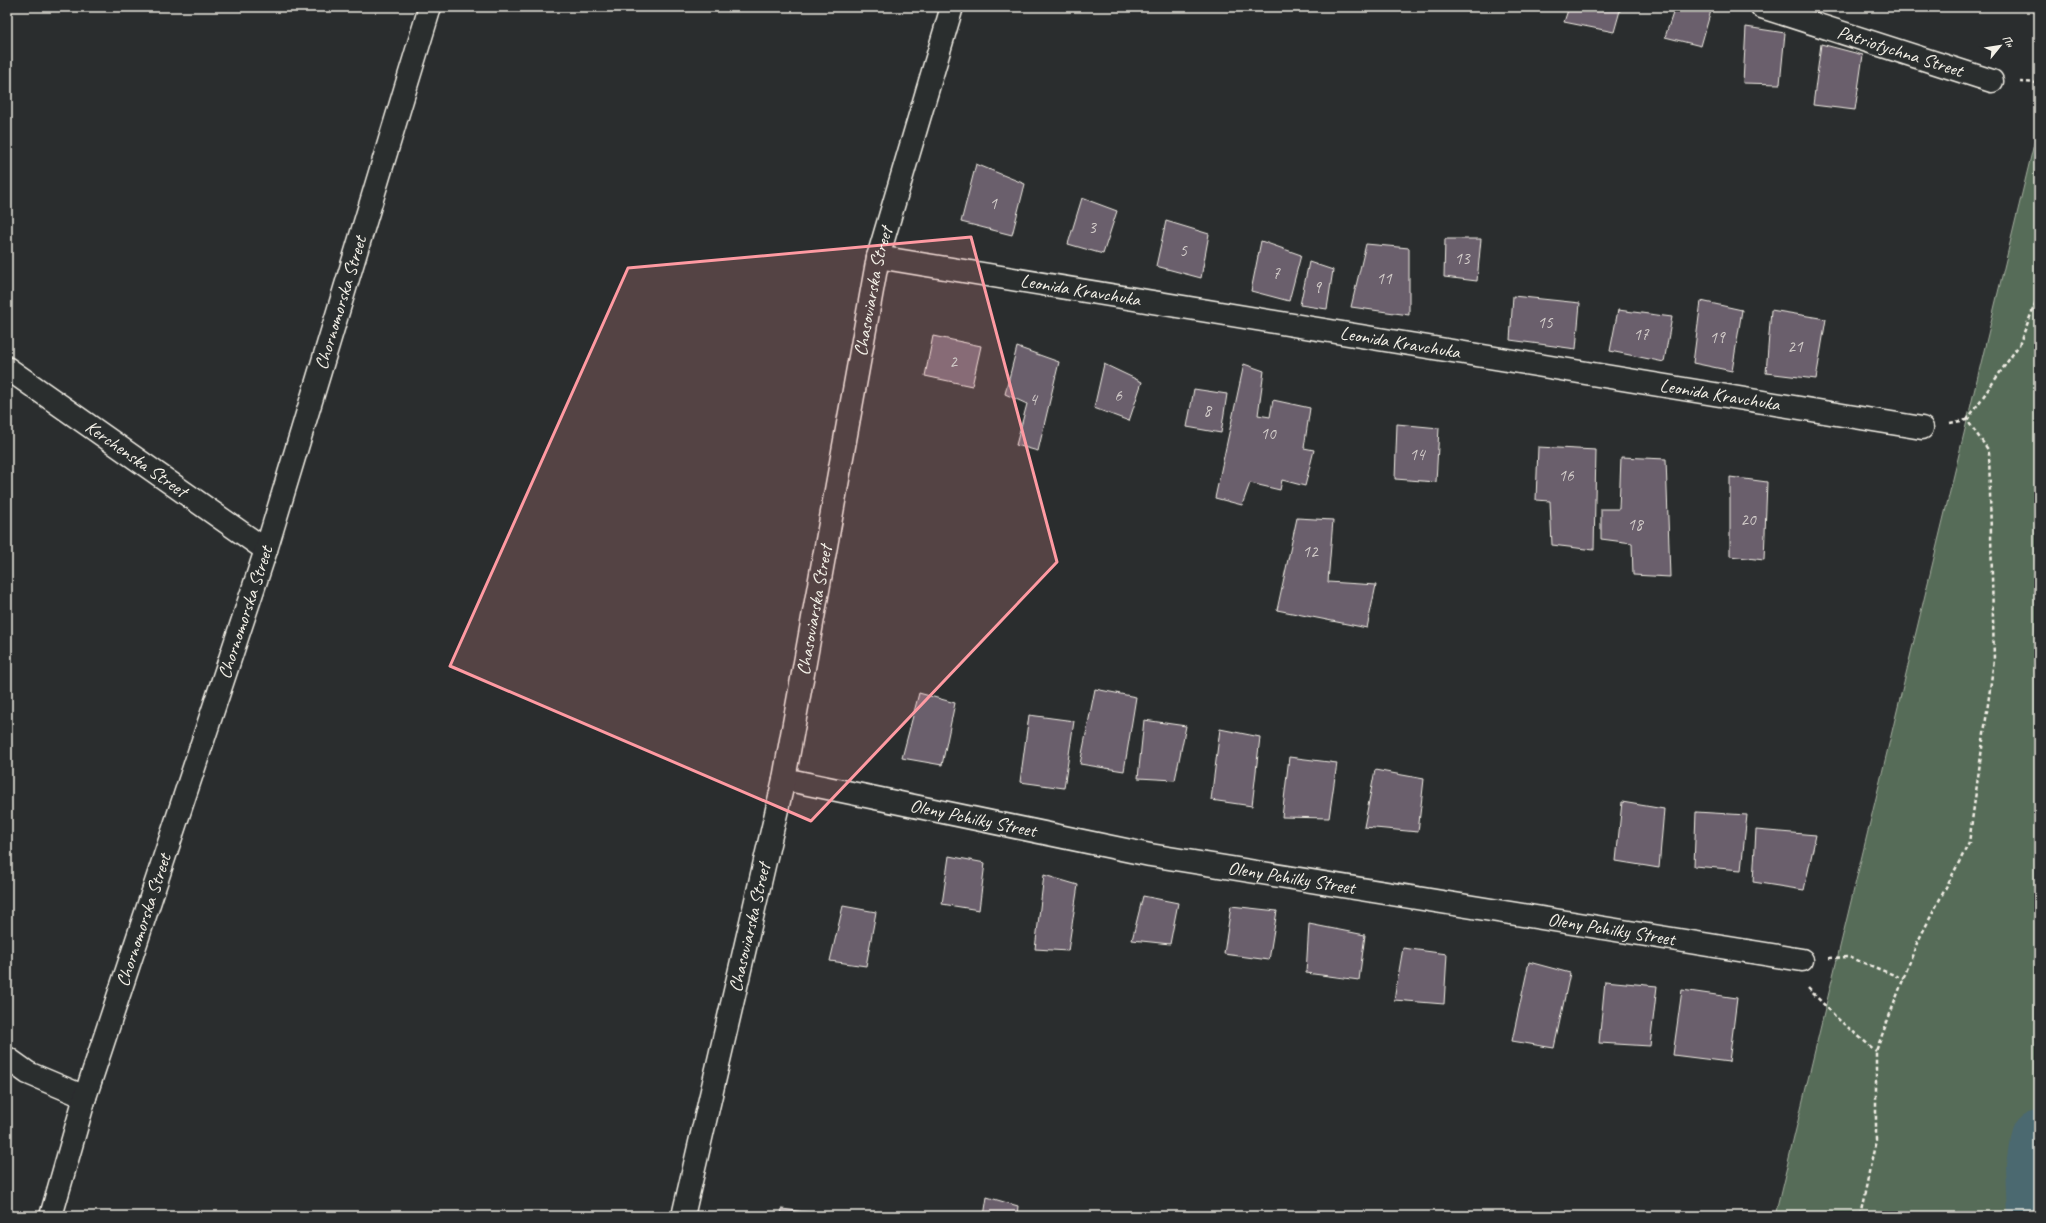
<svg xmlns="http://www.w3.org/2000/svg" width="2046" height="1223" font-family="Caveat,sans-serif">
<style>
.green{fill:#566c59;stroke:#a5aea0}
.lines{fill:none;stroke-linecap:round;stroke-linejoin:round}
.river{stroke:#4c6970;stroke-width:58}
.building{fill:#6b5e6c;stroke:#f4f1e8}
.minor-casing{stroke:#f4f1e8;stroke-width:25}
.path{stroke:#f4f1e8;stroke-width:2.5;stroke-dasharray:4 3;stroke-linecap:butt}
.minor{stroke:#2a2d2e;stroke-width:22}
.marked{fill:#ff9aa2;fill-opacity:0.2;stroke:#ff9aa2;stroke-width:3;stroke-linejoin:round}
.labels{text-anchor:middle;dominant-baseline:central;stroke-width:3;stroke-linejoin:round;paint-order:stroke}
.number-label{font-size:17px;fill:#d2ccc9}
.street-label{font-size:19px;fill:#f4f1e8;stroke:#2a2d2e}
</style>
<rect width="100%" height="100%" fill="#2a2d2e"/>
<filter id="ink" filterUnits="userSpaceOnUse"><feTurbulence type="fractalNoise" baseFrequency=".025" numOctaves="2"/><feDisplacementMap in="SourceGraphic" scale="8" xChannelSelector="R" yChannelSelector="G"/><feConvolveMatrix kernelMatrix="1 2 1 2 8 2 1 2 1" color-interpolation-filters="sRGB"/></filter>
<g filter="url(#ink)">
<!-- green -->
<path class="green" d="M2039,123V1139L2035,1165L2037,1216H1775Z"/>
<g class="lines">
<!-- river -->
<path class="river" d="M2037,1216L2035,1165L2039,1139"/>
</g>
<!-- building -->
<g class="building">
<path d="M1569,7H1621L1614,32L1564,22Z"/>
<path d="M1675,7H1712L1701,46L1665,37Z"/>
<path d="M1746,27L1785,33L1780,84L1743,83Z"/>
<path d="M1821,44L1863,55L1855,110L1813,105Z"/>
<path d="M976,164L1025,184L1012,235L961,222Z"/>
<path d="M1082,198L1117,211L1103,254L1068,244Z"/>
<path d="M1166,221L1209,234L1201,278L1156,266Z"/>
<path d="M1445,239H1481L1477,281L1444,277Z"/>
<path d="M1261,241L1301,255L1289,301L1251,291Z"/>
<path d="M1366,244L1409,248V315L1351,307Z"/>
<path d="M1309,262L1333,270L1327,309L1300,305Z"/>
<path d="M1513,296L1580,303L1576,349L1510,340Z"/>
<path d="M1701,301L1742,310L1732,371L1693,363Z"/>
<path d="M1618,310L1672,317L1664,362L1610,351Z"/>
<path d="M1771,310L1826,319L1816,379L1766,373Z"/>
<path d="M933,336L981,346L972,386L925,376Z"/>
<path d="M1017,347L1059,362L1038,451L1016,445L1027,404L1005,394Z"/>
<path d="M1104,364L1142,382L1129,421L1094,408Z"/>
<path d="M1244,364L1264,371L1258,415L1270,417L1273,400L1310,408L1304,448L1314,450L1305,486L1282,480L1280,490L1250,483L1242,505L1215,498Z"/>
<path d="M1194,389L1227,394L1221,433L1187,427Z"/>
<path d="M1397,424L1439,428L1436,482L1395,479Z"/>
<path d="M1538,447L1596,450L1594,550L1552,545L1550,501L1536,500Z"/>
<path d="M1621,457L1666,459L1670,577L1633,575L1632,543L1601,539V509H1619Z"/>
<path d="M1730,477L1767,482L1764,560L1730,556Z"/>
<path d="M1297,518L1333,520L1328,582L1376,585L1367,628L1277,610Z"/>
<path d="M1095,689L1136,697L1124,771L1080,764Z"/>
<path d="M919,693L955,703L942,765L902,758Z"/>
<path d="M1029,715L1074,721L1064,788L1020,782Z"/>
<path d="M1144,720L1186,726L1175,780L1138,778Z"/>
<path d="M1220,729L1260,737L1252,806L1211,800Z"/>
<path d="M1289,757L1337,763L1329,818L1282,817Z"/>
<path d="M1375,770L1424,779L1418,832L1364,827Z"/>
<path d="M1622,802L1664,809L1659,868L1616,861Z"/>
<path d="M1696,812L1747,815L1741,870L1694,866Z"/>
<path d="M1756,830L1816,835L1804,890L1753,882Z"/>
<path d="M949,856L985,863L979,910L942,904Z"/>
<path d="M1044,875L1078,885L1068,951L1035,949Z"/>
<path d="M1143,896L1178,903L1170,944L1132,940Z"/>
<path d="M843,906L876,912L866,966L830,961Z"/>
<path d="M1231,906L1277,911L1269,960L1224,954Z"/>
<path d="M1309,924L1365,935L1359,980L1306,973Z"/>
<path d="M1403,948L1447,954L1444,1004L1394,1000Z"/>
<path d="M1529,962L1570,973L1554,1048L1512,1041Z"/>
<path d="M1605,981L1657,986L1650,1046L1599,1043Z"/>
<path d="M1682,990L1737,998L1729,1062L1673,1055Z"/>
<path d="M987,1197L1018,1206L1017,1216H984Z"/>
<path d="M782,1209L821,1214V1216H781Z"/>
</g>
<g class="lines">
<defs>
<g id="minor">
<path id="s1" d="M1762,7L1992,81"/>
<path id="s2" d="M878,257L1922,428"/>
<path id="s3" d="M7,368L266,550"/>
<path id="s4" d="M784,779L1150,855L1802,960"/>
<path d="M7,1058L28,1073L85,1097"/>
<path id="s5" d="M51,1216L85,1097L266,550L430,7"/>
<path id="s6" d="M683,1216L784,779L878,257L952,7"/>
</g>
</defs>
<!-- minor casing -->
<use href="#minor" class="minor-casing"/>
<!-- path -->
<g class="path">
<path d="M2020,82L2039,83"/>
<path d="M1967,420L2019,345L2039,294"/>
<path d="M1829,958L1849,957L1904,979"/>
<path d="M1808,988L1838,1019L1876,1051"/>
<path d="M1860,1216L1876,1140V1051L1917,943L1969,843L1994,660L1989,451L1967,420L1950,423"/>
</g>
<!-- minor -->
<use href="#minor" class="minor"/>
</g>
</g>
<!-- marked area -->
<path class="marked" d="M971,237L1057,562L811,821L450,666L628,268Z"/>
<g class="labels">
<!-- number labels -->
<g class="number-label">
<text x="993" y="203">1</text>
<text x="1092" y="227">3</text>
<text x="1183" y="250">5</text>
<text x="1462" y="258">13</text>
<text x="1276" y="273">7</text>
<text x="1384" y="278">11</text>
<text x="1317" y="287">9</text>
<text x="1545" y="322">15</text>
<text x="1641" y="334">17</text>
<text x="1717" y="337">19</text>
<text x="1795" y="346">21</text>
<text x="953" y="361">2</text>
<text x="1118" y="395">6</text>
<text x="1033" y="399">4</text>
<text x="1207" y="410">8</text>
<text x="1268" y="433">10</text>
<text x="1417" y="454">14</text>
<text x="1566" y="475">16</text>
<text x="1748" y="519">20</text>
<text x="1635" y="524">18</text>
<text x="1310" y="551">12</text>
</g>
<!-- street labels -->
<g class="street-label">
<text stroke="none"><textPath href="#s1" startOffset="145">Patriotychna Street</textPath></text>
<text stroke="none"><textPath href="#s2" startOffset="205">Leonida Kravchuka</textPath></text>
<text stroke="none"><textPath href="#s6" startOffset="944">Chasoviarska Street</textPath></text>
<text stroke="none"><textPath href="#s5" startOffset="958">Chornomorska Street</textPath></text>
<text stroke="none"><textPath href="#s2" startOffset="529">Leonida Kravchuka</textPath></text>
<text stroke="none"><textPath href="#s2" startOffset="853">Leonida Kravchuka</textPath></text>
<text stroke="none"><textPath href="#s3" startOffset="158">Kerchenska Street</textPath></text>
<text stroke="none"><textPath href="#s6" startOffset="620">Chasoviarska Street</textPath></text>
<text stroke="none"><textPath href="#s5" startOffset="634">Chornomorska Street</textPath></text>
<text stroke="none"><textPath href="#s4" startOffset="193">Oleny Pchilky Street</textPath></text>
<text stroke="none"><textPath href="#s4" startOffset="517">Oleny Pchilky Street</textPath></text>
<text stroke="none"><textPath href="#s5" startOffset="310">Chornomorska Street</textPath></text>
<text stroke="none"><textPath href="#s6" startOffset="296">Chasoviarska Street</textPath></text>
<text stroke="none"><textPath href="#s4" startOffset="841">Oleny Pchilky Street</textPath></text>
</g>
</g>
<!-- margin -->
<rect width="2046" height="1223" fill="none" stroke="#2a2d2e" stroke-width="24"/>
<rect x="12" y="12" width="2022" height="1199" fill="none" stroke="#f4f1e8" stroke-width="1.5" filter="url(#ink)"/>
<!-- north arrow -->
<g transform="translate(2000 46) rotate(60)" stroke="#2a2d2e" stroke-width="3" paint-order="stroke">
<path d="M0-3L7 15L0 10L-7 15Z" fill="#f4f1e8"/>
<text y="-6" font-size="11" font-weight="bold" text-anchor="middle" fill="#f4f1e8">Пн</text>
</g>
</svg>
